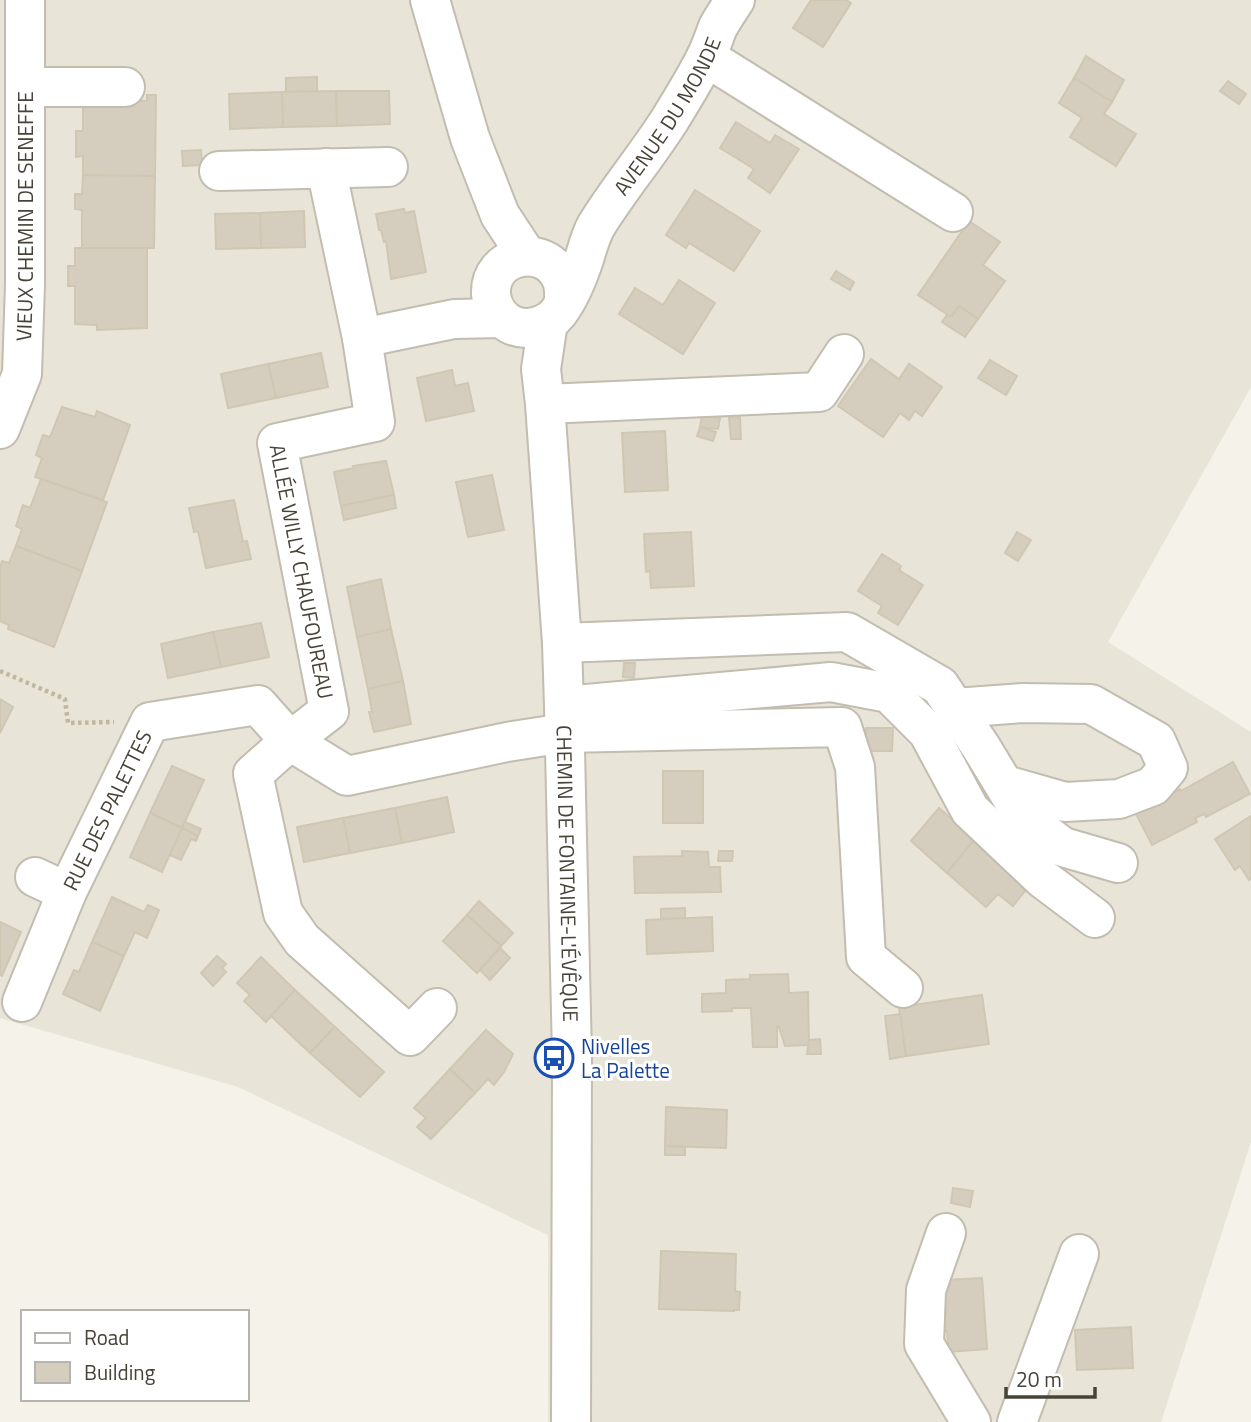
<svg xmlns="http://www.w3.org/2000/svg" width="1251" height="1422" font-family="'Titillium Web',sans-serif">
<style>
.residential{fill:#e8e4d8}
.building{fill:#d5cebf;stroke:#d0c7b3;stroke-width:2}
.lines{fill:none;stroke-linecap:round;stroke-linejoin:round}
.minor-casing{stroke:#c2bdaf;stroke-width:42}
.path{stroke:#c1b79e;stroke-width:4.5;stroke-dasharray:3.5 3.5;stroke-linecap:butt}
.minor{stroke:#fff;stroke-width:38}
.labels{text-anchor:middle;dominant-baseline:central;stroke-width:6;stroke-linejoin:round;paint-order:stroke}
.street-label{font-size:21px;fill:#484338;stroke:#fff}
.transit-label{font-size:21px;fill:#164399;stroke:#fff;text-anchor:start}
</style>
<rect width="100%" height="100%" fill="#f4f2e9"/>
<!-- residential -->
<path class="residential" d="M0,0H1251V387L1108,642L1251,732V1142L1161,1422H548V1235L238,1087L0,1018Z"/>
<!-- building -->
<g class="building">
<path d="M811,0H846L851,3L823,47L793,28Z"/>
<path d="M1086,56L1124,80L1112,102L1074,78Z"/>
<path d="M317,77V91L286,92V78Z"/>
<path d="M1074,78L1112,102L1104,114L1136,134L1116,166L1070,137L1082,118L1059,103Z"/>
<path d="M1228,81L1246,94L1239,104L1220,91Z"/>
<path d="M336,91H389L390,124L337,126Z"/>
<path d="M336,91L337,126L283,127L282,92Z"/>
<path d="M282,92L283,127L230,129L229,94Z"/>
<path d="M147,95H156L155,176L83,175V156L76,157V131H83V101H147Z"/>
<path d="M736,122L770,143L775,135L799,149L770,193L748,178L754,169L720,148Z"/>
<path d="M201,150L202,165L183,166L182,151Z"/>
<path d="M83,175L155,176L154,248H82V210L75,209V194H82Z"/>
<path d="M695,190L760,231L734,271L689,243L686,248L666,235Z"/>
<path d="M404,209L405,213L414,211L426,272L391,279L386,241L384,242L381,230H379L376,214Z"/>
<path d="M304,211L305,247L261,248L260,213Z"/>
<path d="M260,213L261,248L216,249L215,214Z"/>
<path d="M969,221L1000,242L983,265L1005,281L978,319L959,306L951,317L918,295Z"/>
<path d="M75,248H147V328L97,330V325L75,324V286H68V266H75Z"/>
<path d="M836,271L854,282L850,290L831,279Z"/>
<path d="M679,280L715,303L683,354L619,314L635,288L663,305Z"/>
<path d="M959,306L978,319L965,337L942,322L947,315L951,317Z"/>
<path d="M321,353L328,387L276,398L268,364Z"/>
<path d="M871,359L899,379L909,364L942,387L922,416L915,411L909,420L900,413L883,437L838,406Z"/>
<path d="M990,360L1017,376L1006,395L978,378Z"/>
<path d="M268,364L276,398L228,408L221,374Z"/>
<path d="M452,370L455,386L468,383L474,411L426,421L417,378Z"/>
<path d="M62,407L95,417L97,411L130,425L103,500L35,477L42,458L36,455L43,435L50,437Z"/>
<path d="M702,415L720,418L718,429L700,427Z"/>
<path d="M740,417L741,439H731L729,418Z"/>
<path d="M700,427L716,432L713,441L697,436Z"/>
<path d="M665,431L668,490L625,492L622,433Z"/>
<path d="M386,461L394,495L341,506L334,472L354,468L353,466Z"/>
<path d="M492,475L504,530L468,537L456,482Z"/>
<path d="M41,479L107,502L82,571L16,546L22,529L16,526L23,505L30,508Z"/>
<path d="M394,495L396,508L344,520L341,506Z"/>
<path d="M234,500L243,542L247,541L251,559L206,568L198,531L194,532L189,508Z"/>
<path d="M691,532L694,586L651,588L650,571L646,572L644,534Z"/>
<path d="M1017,532L1031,540L1018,561L1005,553Z"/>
<path d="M16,546L82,571L54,647L8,629L9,625L0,621V567L2,561L9,563Z"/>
<path d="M882,554L901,566L899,570L923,585L898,625L878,613L882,606L858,591Z"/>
<path d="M381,579L391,629L357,637L347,587Z"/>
<path d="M261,623L269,657L221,667L213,632Z"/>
<path d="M391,629L403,681L368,689L357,637Z"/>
<path d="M213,632L221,667L168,678L161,644Z"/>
<path d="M624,663H635L634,678L623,677Z"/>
<path d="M403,681L411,724L374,732L369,712H372L368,689Z"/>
<path d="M0,699L13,707L0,733Z"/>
<path d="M866,728H893L892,751H866Z"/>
<path d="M1233,762L1250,794L1206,817L1204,814L1195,818L1197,822L1152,845L1135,812L1180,789L1181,791Z"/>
<path d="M172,766L204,780L182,828L150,813Z"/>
<rect x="663" y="771" width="40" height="52"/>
<path d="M447,797L454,832L402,843L395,808Z"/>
<path d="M395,808L402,843L350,853L343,818Z"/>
<path d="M939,808L975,839L947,873L911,841Z"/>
<path d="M150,813L182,828L162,872L130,857Z"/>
<path d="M1251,816V878L1249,880L1240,866L1235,870L1215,839Z"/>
<path d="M343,818L350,853L304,862L297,827Z"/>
<path d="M185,822L201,829L198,836L182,828Z"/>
<path d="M182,828L198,836L196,841L191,839L181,860L170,855Z"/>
<path d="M975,839L1029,886L1013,906L998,894L986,907L947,873Z"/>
<path d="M682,851L708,852L709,867H720L721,892L635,893L634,857L682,856Z"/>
<path d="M719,851H733L732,861H718Z"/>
<path d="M112,897L144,912L148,905L159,910L147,938L135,932L124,956L92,942Z"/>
<path d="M479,901L513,933L501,946L467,915Z"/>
<path d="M685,908V918L661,919V909Z"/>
<path d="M467,915L501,946L477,973L443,941Z"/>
<path d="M712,917L713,951L647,954L646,920Z"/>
<path d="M0,922L21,932L2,976L0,975Z"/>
<path d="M92,942L124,956L100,1011L63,994L74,970L79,972Z"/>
<path d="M500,948L510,958L490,980L480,970Z"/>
<path d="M217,956L226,964L222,968L226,972L213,986L201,973Z"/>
<path d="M261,957L295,990L266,1022L244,1001L250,995L237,983Z"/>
<path d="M788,974L789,993L808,992L809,1045L785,1046L779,1027H777V1047H753L751,1008H732V1011L702,1012V994L726,993V980L750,979V975Z"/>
<path d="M295,990L335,1027L310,1053L271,1016Z"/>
<path d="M982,995L989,1044L906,1056L899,1007Z"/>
<path d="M900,1014L906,1056L890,1059L885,1016Z"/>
<path d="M335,1027L384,1072L360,1097L310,1053Z"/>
<path d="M486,1030L513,1054L504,1072L494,1085L488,1079L475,1093L450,1069Z"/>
<path d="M820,1039L821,1054H807L809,1040Z"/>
<path d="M450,1069L475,1093L431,1139L417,1127L426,1118L414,1108Z"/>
<path d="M666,1107L727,1110L726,1148L665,1146Z"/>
<path d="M665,1146L685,1147V1155H665Z"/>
<path d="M953,1188L973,1191L970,1207L951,1203Z"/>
<path d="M661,1251L736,1254L735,1291L740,1292L739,1310H734V1311L659,1309Z"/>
<path d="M982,1278L987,1349L949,1352L947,1331L940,1332L939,1315H946L944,1280Z"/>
<path d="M1131,1327L1133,1368L1077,1370L1075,1330Z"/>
</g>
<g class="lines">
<defs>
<g id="minor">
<path d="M430,0L470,138L500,215L527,256"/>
<path d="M706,57L953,212"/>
<path d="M25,87H125"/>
<path id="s1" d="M326,168L362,338L375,422L277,443L329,711L290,741L253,774L283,913L302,940L410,1036L437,1008"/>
<path d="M219,171L388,167"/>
<path id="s2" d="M564,304C564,295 565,286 561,278C545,242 489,254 491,294C492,306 499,318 510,324C525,332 547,327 558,313C570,297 579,275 585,256C588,246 591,235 596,226C618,190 646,157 669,121C682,100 695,79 706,57C711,47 714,37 718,27C723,18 729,9 735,0"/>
<path id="s3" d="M548,322L541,369L545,404L562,643L564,706L572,1056L571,1422"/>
<path d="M362,338L454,319L502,318"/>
<path d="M545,404L819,392L844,354"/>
<path id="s4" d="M0,429L22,374L25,284V0"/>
<path d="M562,643L847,632L940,686L981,747L1024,818L1063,847L1118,863"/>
<path d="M564,706L831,682L889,693L928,732L970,810L1043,879L1095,918"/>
<path d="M955,708L1023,703L1091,704L1156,741L1168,768L1153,786L1119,799L1065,802L1005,785"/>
<path d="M35,877L67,892"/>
<path id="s5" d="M22,1002L67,892L150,722L258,705L290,741L347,776L507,742L565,733L842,727L855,767L866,957L903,988"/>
<path d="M946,1233L926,1290L924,1344L971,1422"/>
<path d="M1017,1422L1079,1254"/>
</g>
</defs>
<!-- minor casing -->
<use href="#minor" class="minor-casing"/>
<!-- path -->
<path class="path" d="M0,671L65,699L68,723L114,722"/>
<!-- minor -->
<use href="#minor" class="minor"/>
</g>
<!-- icons -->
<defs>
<symbol id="bus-ring" viewBox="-11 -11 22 22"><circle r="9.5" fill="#fff" stroke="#1a4fb4" stroke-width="1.5"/><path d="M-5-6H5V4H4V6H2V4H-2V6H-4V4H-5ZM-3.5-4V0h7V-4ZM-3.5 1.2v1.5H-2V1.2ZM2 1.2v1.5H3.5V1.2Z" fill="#1a4fb4"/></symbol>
</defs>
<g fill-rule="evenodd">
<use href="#bus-ring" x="532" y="1036" width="44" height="44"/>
</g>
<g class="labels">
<!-- street labels -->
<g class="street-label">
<text stroke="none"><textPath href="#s2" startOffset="444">AVENUE DU MONDE</textPath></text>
<text stroke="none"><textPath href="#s4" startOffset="217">VIEUX CHEMIN DE SENEFFE</textPath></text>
<text stroke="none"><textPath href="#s1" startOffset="490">ALLÉE WILLY CHAUFOUREAU</textPath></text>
<text stroke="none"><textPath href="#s5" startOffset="210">RUE DES PALETTES</textPath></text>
<text stroke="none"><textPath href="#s3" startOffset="553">CHEMIN DE FONTAINE-L'ÉVÊQUE</textPath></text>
</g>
<!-- transit labels -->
<g class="transit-label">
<text x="581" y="1046">Nivelles<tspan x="581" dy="24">La Palette</tspan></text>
</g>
</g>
<!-- legend -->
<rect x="21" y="1310" width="228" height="91" fill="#ffffff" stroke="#b6b4af" stroke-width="2"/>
<rect x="35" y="1333" width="35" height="10" fill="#ffffff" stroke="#b6b4af" stroke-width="2"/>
<text x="84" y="1345" font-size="21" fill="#484338">Road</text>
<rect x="35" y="1362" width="35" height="21" fill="#d5cebf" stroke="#b6b4af" stroke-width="2"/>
<text x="84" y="1380" font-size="21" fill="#484338">Building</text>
<!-- scale -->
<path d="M1006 1387v10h89v-10" fill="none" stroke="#484338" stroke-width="3.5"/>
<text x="1016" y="1387" font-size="21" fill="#484338" stroke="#ffffff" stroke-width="5" paint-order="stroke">20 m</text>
</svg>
